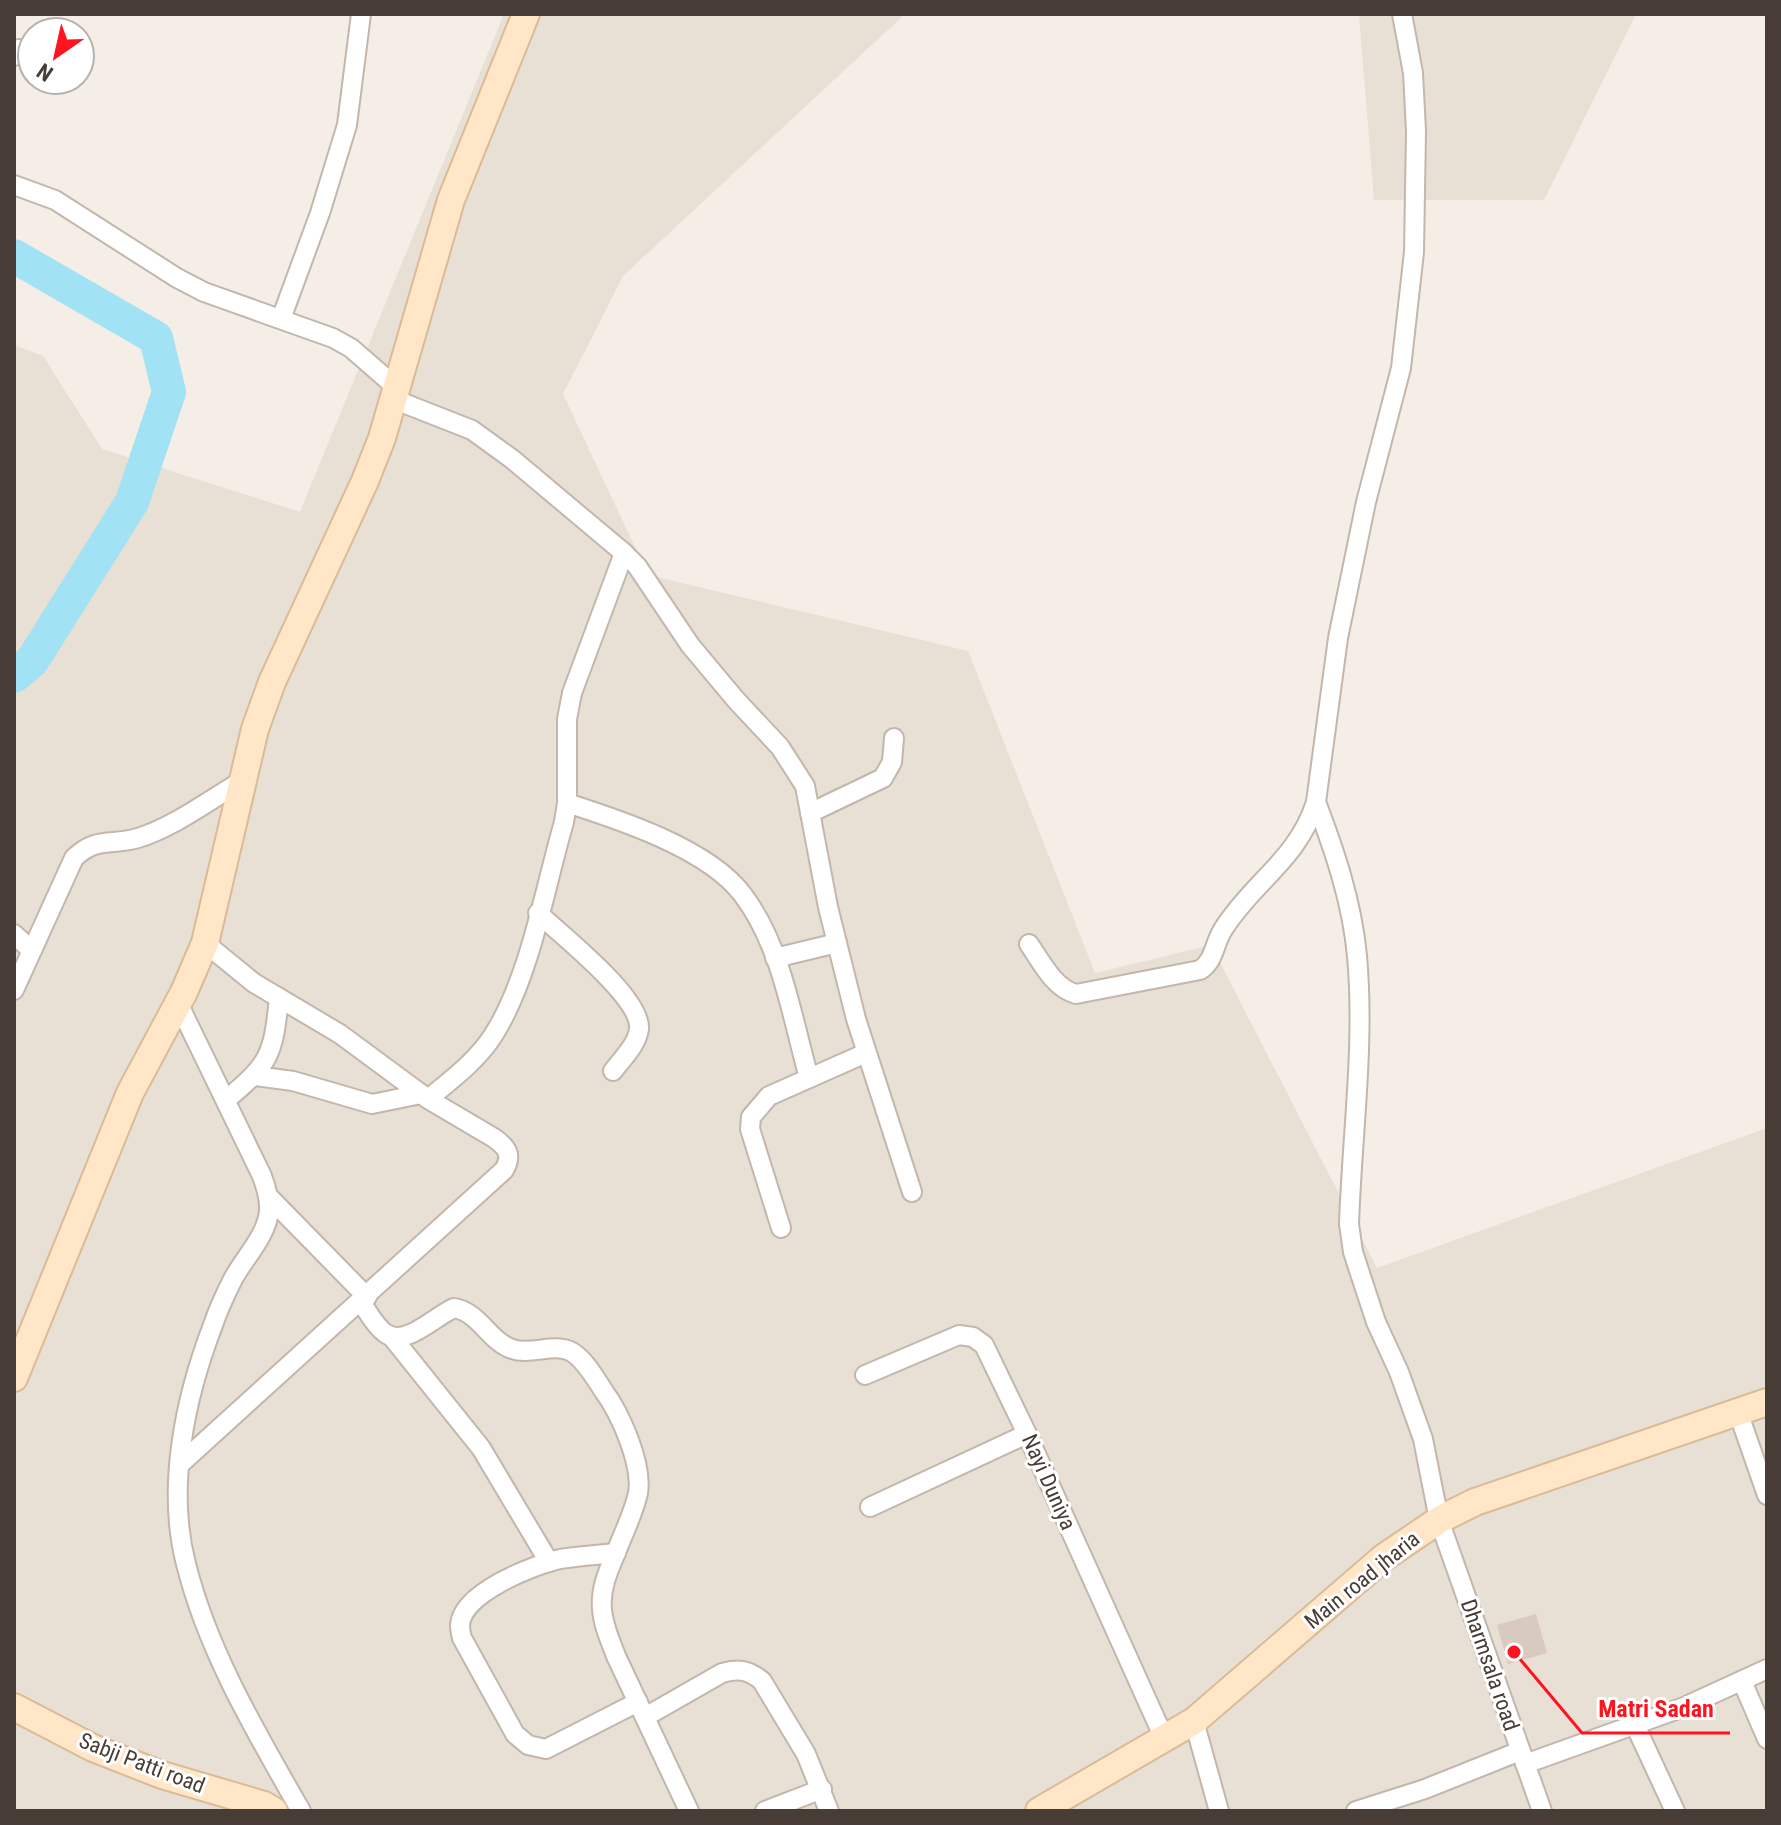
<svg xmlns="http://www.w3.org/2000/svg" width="1781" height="1825" font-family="'Roboto Condensed',sans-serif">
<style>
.residential{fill:#e8dfd5}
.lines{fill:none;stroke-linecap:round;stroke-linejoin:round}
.river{stroke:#a1e2f4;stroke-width:34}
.building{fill:#d9cabf}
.street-casing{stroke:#c3b6ac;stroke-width:22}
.secondary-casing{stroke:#dabb97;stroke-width:30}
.street{stroke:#fff;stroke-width:18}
.secondary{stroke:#ffe6c6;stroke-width:26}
.labels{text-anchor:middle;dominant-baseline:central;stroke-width:6;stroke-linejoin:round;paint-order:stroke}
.street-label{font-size:22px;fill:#483d36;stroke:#fff}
.leader{fill:none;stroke:#ff131e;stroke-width:3}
.callout-dot{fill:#ff131e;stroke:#fff;stroke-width:3}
.callout-label{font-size:24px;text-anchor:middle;font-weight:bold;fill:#ff131e;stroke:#fff;stroke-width:6;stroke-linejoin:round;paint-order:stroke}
</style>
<rect width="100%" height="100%" fill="#f4eee7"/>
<!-- residential -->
<g class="residential">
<path d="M504,14H905L623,276L563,394L648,575L968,651L1095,973L1211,945L1377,1268L1767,1128V1811H14V345L43,356L102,449L300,512Z"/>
<path d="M1359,14H1636L1544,200H1374Z"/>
</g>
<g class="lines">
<!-- river -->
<path class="river" d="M14,256L156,338L169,392L132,502L32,661L14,676"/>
</g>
<!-- building -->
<path class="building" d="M1536,1614L1547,1653L1508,1664L1497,1625Z"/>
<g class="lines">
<defs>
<g id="street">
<path d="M14,56L19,49"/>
<path d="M14,185L55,200L177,278L204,292L333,338L351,348L397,388"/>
<path d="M281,319L320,213L347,125L361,14"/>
<path d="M393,399L472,430L512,459L624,553L637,566L690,645L736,700L780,747L805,786L828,907L856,1019L912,1192"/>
<path d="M1316,802C1335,852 1352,902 1357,956C1365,1044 1352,1135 1349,1224L1353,1252L1376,1322L1399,1372L1423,1439L1439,1520L1542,1811"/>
<path d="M567,803C620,820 709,849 743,895C782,947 792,1018 809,1078"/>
<path d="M810,813L883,778L892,762L894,738"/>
<path d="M538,913C561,935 642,998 639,1029C637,1045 622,1059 613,1071"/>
<path d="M14,934L31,950"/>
<path d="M1029,944C1042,963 1054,988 1076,994L1200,970C1215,961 1214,942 1224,928C1254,881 1298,859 1316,802L1338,638L1366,502L1401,368L1414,252L1416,131L1413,73L1402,14"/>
<path d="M775,958L837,943"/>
<path d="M14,990L74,858C97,836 111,846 138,838C174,827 209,800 242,781"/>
<path d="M178,1003L262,1176C266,1187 270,1199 269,1211C267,1236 243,1259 232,1281C225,1295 218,1310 213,1325C185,1398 166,1487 186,1564C208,1652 256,1732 301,1811"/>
<path d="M255,1076L293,1081L372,1104L421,1094"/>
<path d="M428,1099C451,1080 478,1060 494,1034C530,977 545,887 564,822L567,803V719L572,693L624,553"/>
<path d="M226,1100C270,1063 273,1056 279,998"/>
<path d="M268,1196L367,1297"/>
<path d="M781,1228L750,1129L751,1117L769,1096L866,1053"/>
<path d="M361,1302C368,1312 375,1326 385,1333C405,1348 435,1316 454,1308C479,1312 489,1341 512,1349C531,1356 554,1342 572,1352C585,1360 595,1378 603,1390C620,1413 643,1464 638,1493C634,1512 624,1532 617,1550C609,1569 600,1588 602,1609C603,1625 610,1640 616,1656L689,1811"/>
<path d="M392,1337L481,1448L549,1562"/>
<path d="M865,1375L959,1335L973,1337L984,1345L1027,1434L1164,1738"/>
<path d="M1738,1412L1767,1495"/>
<path d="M179,1465L504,1170C513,1155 507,1147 494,1138L428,1099L340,1034L254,983L205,943"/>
<path d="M870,1507L1027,1434"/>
<path d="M616,1553C597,1555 578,1556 560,1559C533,1565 462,1593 460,1625C460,1629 461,1634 462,1638L515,1734L528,1745L546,1749L638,1702"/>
<path d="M1742,1681L1767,1739"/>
<path d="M645,1717L722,1673C738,1668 749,1670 762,1681L806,1754L829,1811"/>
<path d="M1194,1721L1219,1811"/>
<path d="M1635,1725L1675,1811"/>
<path d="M1525,1764L1684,1707L1767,1669"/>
<path d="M765,1811L822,1789"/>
<path d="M1356,1811L1425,1789L1520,1751"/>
</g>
<g id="secondary">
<path d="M14,1378L130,1093L184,992L205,943L255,729L272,682L365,481L382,438L451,200L526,14"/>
<path d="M14,1707L93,1748L162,1775L264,1805L274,1811"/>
<path d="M1039,1811L1194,1721L1383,1558L1439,1520L1475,1502L1767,1402"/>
</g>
</defs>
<!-- street casing -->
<use href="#street" class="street-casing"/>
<!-- secondary casing -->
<use href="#secondary" class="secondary-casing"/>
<!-- street -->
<use href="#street" class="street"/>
<!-- secondary -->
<use href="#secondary" class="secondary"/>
</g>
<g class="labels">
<!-- street labels -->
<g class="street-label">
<text transform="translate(1049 1482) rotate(66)">Nayi Duniya</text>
<text transform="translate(1362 1580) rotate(-39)">Main road jharia</text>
<text transform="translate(1490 1665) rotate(71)">Dharmsala road</text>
<text transform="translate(142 1763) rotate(21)">Sabji Patti road</text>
</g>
</g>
<!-- callouts -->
<path class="leader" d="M1514 1652L1582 1733H1730"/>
<circle class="callout-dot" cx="1514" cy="1652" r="8"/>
<g class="callout-label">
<text x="1656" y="1717">Matri Sadan</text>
</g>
<!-- border -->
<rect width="1781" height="1825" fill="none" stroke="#483d36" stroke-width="32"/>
<!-- north arrow -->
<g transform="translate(56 56) rotate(214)"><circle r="38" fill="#ffffff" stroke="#b6b1af" stroke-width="2"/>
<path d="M0-6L14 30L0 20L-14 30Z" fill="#ff131e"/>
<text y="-12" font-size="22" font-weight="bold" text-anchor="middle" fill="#483d36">N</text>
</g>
</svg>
